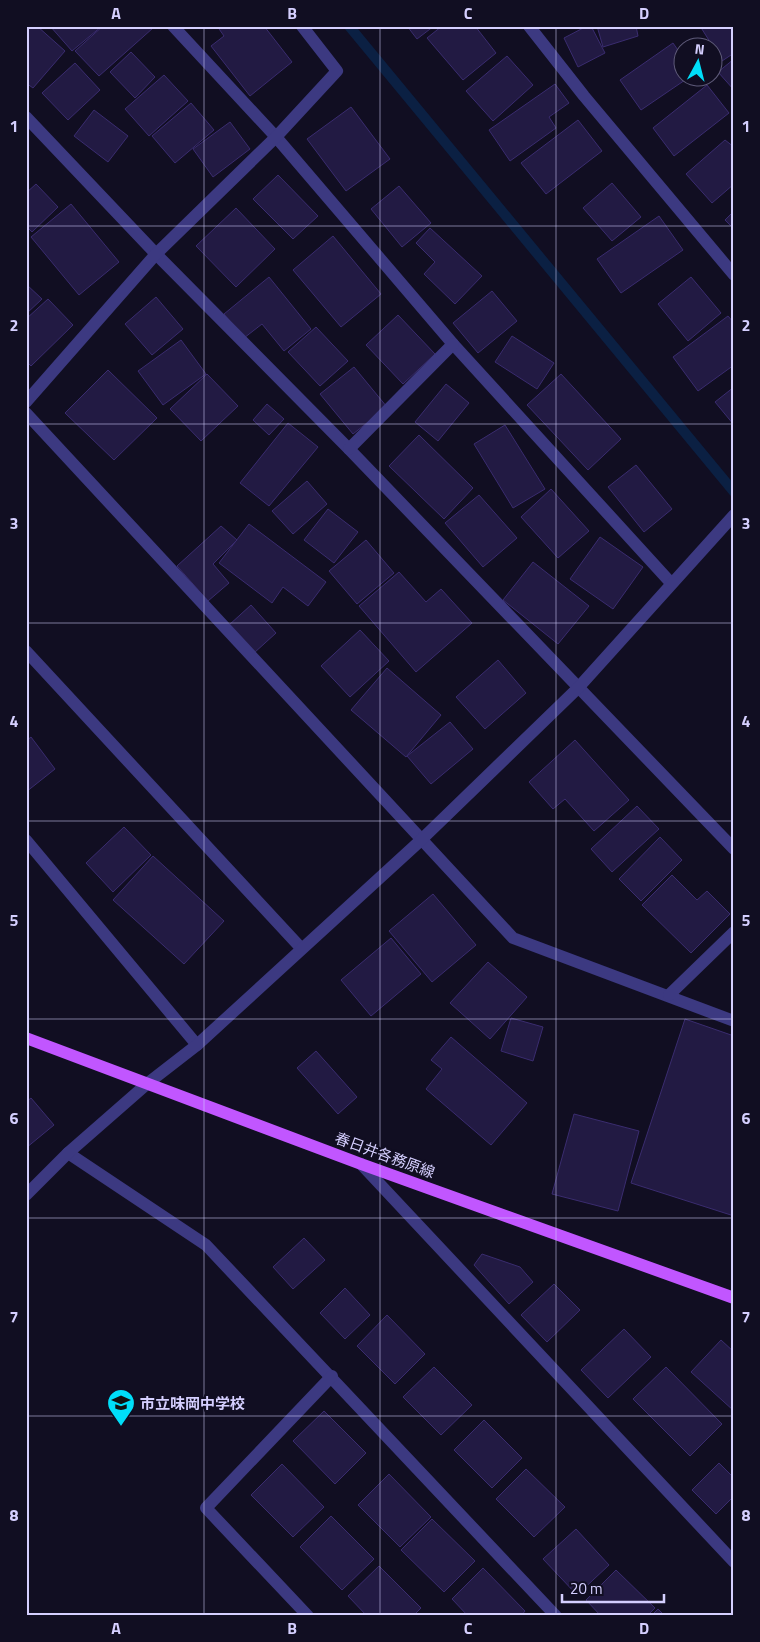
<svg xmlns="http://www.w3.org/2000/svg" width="760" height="1642" font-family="'Titillium Web','Noto Sans JP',sans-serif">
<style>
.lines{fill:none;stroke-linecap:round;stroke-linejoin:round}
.stream{stroke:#0b2043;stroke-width:10}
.building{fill:#221a43;stroke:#3a2c6f}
.minor{stroke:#3c3981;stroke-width:12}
.major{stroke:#c156ff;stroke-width:12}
.grid{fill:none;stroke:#d5cfff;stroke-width:1;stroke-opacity:0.55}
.labels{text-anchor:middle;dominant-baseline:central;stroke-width:4.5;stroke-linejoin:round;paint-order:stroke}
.street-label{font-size:15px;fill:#d5cfff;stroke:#110e22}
.poi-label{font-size:15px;font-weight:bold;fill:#d5cfff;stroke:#110e22;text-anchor:start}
.neatline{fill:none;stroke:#d5cfff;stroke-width:2}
.grid-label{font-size:16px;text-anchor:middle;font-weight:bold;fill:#d5cfff}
</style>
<rect width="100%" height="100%" fill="#110e22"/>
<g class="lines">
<!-- stream -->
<path class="stream" d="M349,26L734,492"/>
</g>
<!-- building -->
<g class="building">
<path d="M26,26H37L65,51L33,88L26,83Z"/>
<path d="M50,26H102L72,51Z"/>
<path d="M103,26L153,28L99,76L75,51Z"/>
<path d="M217,26H264L292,62L250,96L211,46L224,36Z"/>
<path d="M407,26H434L417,39Z"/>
<path d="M442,26H475L496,53L463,80L427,38Z"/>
<path d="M587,26H591L605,53L578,67L564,38Z"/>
<path d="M597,26H636L638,36L603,47Z"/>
<path d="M700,26H734V53L722,61Z"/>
<path d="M673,43L682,56V78H688L641,110L620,80Z"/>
<path d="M131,52L155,77L135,98L110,72Z"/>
<path d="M507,56L533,85L493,121L466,91Z"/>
<path d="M734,59V90L718,72Z"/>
<path d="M75,63L100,90L68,120L42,93Z"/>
<path d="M164,75L188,101L149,136L125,109Z"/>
<path d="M555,84L569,103L549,117L556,128L510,161L489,130Z"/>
<path d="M707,85L729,113L674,156L653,128Z"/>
<path d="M191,103L214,130L175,163L152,136Z"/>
<path d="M351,107L390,159L346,191L307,139Z"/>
<path d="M94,110L128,136L108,162L74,136Z"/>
<path d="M578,120L602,151L546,194L521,163Z"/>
<path d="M230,122L250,149L213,177L193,149Z"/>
<path d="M725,140L734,147V184L712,203L686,174Z"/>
<path d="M278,175L318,216L293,239L253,199Z"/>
<path d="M612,183L641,217L612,241L583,208Z"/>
<path d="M36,184L58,207L32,232L26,226V193Z"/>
<path d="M399,186L431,223L402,247L371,209Z"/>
<path d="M71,204L119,262L79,295L31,237Z"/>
<path d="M236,208L275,249L236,287L196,246Z"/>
<path d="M734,211V229L725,220Z"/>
<path d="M659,216L683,250L621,293L597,259Z"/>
<path d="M430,228L482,276L455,304L424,274L435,262L416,243Z"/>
<path d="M333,236L381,294L341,327L293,270Z"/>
<path d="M269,277L311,329L284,351L262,324L244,338L224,314Z"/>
<path d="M691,277L721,313L688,341L658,304Z"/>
<path d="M26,284L42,299L26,314Z"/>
<path d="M492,291L517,321L478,353L453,323Z"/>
<path d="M156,297L183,329L152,355L125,324Z"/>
<path d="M48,299L73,325L31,366L26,361V319Z"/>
<path d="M398,315L435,354L403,384L366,345Z"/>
<path d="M728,316L734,323V365L698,391L673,357Z"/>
<path d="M316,327L348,361L320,386L288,352Z"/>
<path d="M512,336L554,363L537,389L495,362Z"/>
<path d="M181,340L206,374L163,405L138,371Z"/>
<path d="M354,367L387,407L353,434L320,394Z"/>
<path d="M108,370L157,418L114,460L65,413Z"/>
<path d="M207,374L238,406L201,441L170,409Z"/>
<path d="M561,374L621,439L588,470L527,405Z"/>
<path d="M446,384L469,403L438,441L415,422Z"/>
<path d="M734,387V425L715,402Z"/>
<path d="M267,404L284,419L269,435L253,420Z"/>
<path d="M288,423L318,447L269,506L240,483Z"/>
<path d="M505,425L545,489L513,508L474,444Z"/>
<path d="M419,435L473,488L444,519L389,466Z"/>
<path d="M636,465L672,509L644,532L608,487Z"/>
<path d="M307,481L327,504L293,534L272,511Z"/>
<path d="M551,489L589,531L558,558L521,517Z"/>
<path d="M479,495L517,538L483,567L445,523Z"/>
<path d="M328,509L358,532L334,563L304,540Z"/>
<path d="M249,524L326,582L308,606L283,587L272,603L219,563Z"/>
<path d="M221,526L237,540L213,564L229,583L208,601L177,566Z"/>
<path d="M600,537L643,567L613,609L570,579Z"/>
<path d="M366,540L394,573L357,604L329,571Z"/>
<path d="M533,562L589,606L558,644L503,600Z"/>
<path d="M399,572L426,602L441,589L472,623L416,672L359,606Z"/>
<path d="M251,605L276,633L254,653L229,625Z"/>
<path d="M360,630L389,661L350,697L321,666Z"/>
<path d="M498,660L526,693L485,729L456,697Z"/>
<path d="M387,668L441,715L406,757L351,710Z"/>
<path d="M450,722L473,749L431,784L407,756Z"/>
<path d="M31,737L55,769L26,792V741Z"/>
<path d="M575,740L629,800L594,831L565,799L553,809L529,782Z"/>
<path d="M637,806L659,829L612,872L591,849Z"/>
<path d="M124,827L151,855L113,892L86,863Z"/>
<path d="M660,837L682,860L641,901L619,879Z"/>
<path d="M153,856L224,921L184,964L113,900Z"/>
<path d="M672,875L697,900L707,891L730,914L691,953L642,905Z"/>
<path d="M433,894L476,945L432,982L389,931Z"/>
<path d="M391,938L421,974L371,1016L341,980Z"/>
<path d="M488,962L527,997L490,1039L450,1003Z"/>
<path d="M511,1018L543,1027L533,1061L501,1051Z"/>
<path d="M685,1019L734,1036V1216L631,1183Z"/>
<path d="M451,1037L527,1103L491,1145L426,1089L442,1069L431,1060Z"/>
<path d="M316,1051L357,1097L338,1114L297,1068Z"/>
<path d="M31,1098L54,1125L26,1148V1102Z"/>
<path d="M574,1114L639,1131L618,1211L552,1194Z"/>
<path d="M304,1238L325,1260L293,1289L273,1267Z"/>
<path d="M482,1254L520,1267L533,1282L509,1304L474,1265Z"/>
<path d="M554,1284L580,1310L547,1342L521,1315Z"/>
<path d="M345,1288L370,1315L345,1339L320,1313Z"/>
<path d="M387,1315L425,1354L395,1384L357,1346Z"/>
<path d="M624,1329L651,1357L608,1398L581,1370Z"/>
<path d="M721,1340L734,1352V1411L691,1372Z"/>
<path d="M434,1367L472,1405L441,1435L403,1397Z"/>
<path d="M666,1367L722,1424L690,1456L633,1399Z"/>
<path d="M324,1411L366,1453L335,1484L293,1441Z"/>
<path d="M484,1420L522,1458L492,1488L454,1450Z"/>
<path d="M719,1463L734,1478V1496L716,1514L692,1490Z"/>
<path d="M282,1464L324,1507L293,1537L251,1495Z"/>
<path d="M526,1469L565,1507L534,1537L496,1499Z"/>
<path d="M389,1474L431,1517L400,1547L358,1505Z"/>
<path d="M331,1516L374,1559L342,1590L300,1547Z"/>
<path d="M432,1519L475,1561L444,1592L401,1550Z"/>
<path d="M576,1529L609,1565L577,1595L543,1559Z"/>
<path d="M379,1566L421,1608L413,1616H367L348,1596Z"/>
<path d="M483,1568L525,1611L521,1616H468L452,1599Z"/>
<path d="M616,1570L655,1608L647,1616H601L586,1600Z"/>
<path d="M658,1609L665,1616H651Z"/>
</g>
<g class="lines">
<!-- minor -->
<g class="minor">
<path d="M173,26L276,137L453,344L671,583"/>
<path d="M529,26L584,96L734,275"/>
<path d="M26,117L156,254L349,449L734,849"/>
<path d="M26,402L156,254L276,137L337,71L302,26"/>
<path d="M26,413L513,938L734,1021"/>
<path d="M349,449L453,344"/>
<path d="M26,651L301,948"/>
<path d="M26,840L197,1045"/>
<path d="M669,995L734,932"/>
<path d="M68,1153L206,1245L556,1616"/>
<path d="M361,1164L734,1562"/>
<path d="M26,1195L68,1153L148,1083L197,1045L420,841L578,688L734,515"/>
<path d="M308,1616L206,1508L332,1376"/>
</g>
<!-- major -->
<path class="major" d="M26,1038L361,1164L734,1298"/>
</g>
<!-- grid -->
<path class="grid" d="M204,26V1616M380,26V1616M556,26V1616M26,226H734M26,424H734M26,623H734M26,821H734M26,1019H734M26,1218H734M26,1416H734"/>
<!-- icons -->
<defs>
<symbol id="school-pin" viewBox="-11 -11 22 30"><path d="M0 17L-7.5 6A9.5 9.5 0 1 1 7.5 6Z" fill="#00def9" stroke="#110e22"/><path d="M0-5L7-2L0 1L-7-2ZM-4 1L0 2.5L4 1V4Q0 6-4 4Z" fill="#111"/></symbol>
</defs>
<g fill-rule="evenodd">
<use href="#school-pin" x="105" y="1387" width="32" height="43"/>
</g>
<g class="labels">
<!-- street labels -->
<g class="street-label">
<text transform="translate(385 1155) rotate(20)">春日井各務原線</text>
</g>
<!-- poi labels -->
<g class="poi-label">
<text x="140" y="1403">市立味岡中学校</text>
</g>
</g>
<!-- border -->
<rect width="760" height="1642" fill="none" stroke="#110e22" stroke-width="55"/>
<!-- north arrow -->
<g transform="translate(698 62) rotate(7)"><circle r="24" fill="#110e22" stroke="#5f5b7a"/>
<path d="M0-4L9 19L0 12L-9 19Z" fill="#00def9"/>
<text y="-8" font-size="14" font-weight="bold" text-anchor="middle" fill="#d5cfff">N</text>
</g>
<!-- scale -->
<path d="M562 1594v8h102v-8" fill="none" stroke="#d5cfff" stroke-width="2.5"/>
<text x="570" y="1594" font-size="15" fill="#d5cfff" stroke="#110e22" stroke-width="4" paint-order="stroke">20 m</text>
<rect x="28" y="28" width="704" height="1586" class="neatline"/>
<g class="grid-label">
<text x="116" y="19">A</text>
<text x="292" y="19">B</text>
<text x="468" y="19">C</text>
<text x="644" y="19">D</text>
<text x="14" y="132">1</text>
<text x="746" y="132">1</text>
<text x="14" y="331">2</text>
<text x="746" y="331">2</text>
<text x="14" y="529">3</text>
<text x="746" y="529">3</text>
<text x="14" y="727">4</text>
<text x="746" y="727">4</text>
<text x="14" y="926">5</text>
<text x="746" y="926">5</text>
<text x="14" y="1124">6</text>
<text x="746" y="1124">6</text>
<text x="14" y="1323">7</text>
<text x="746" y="1323">7</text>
<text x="14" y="1521">8</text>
<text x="746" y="1521">8</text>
<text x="116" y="1634">A</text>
<text x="292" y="1634">B</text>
<text x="468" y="1634">C</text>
<text x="644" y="1634">D</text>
</g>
</svg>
